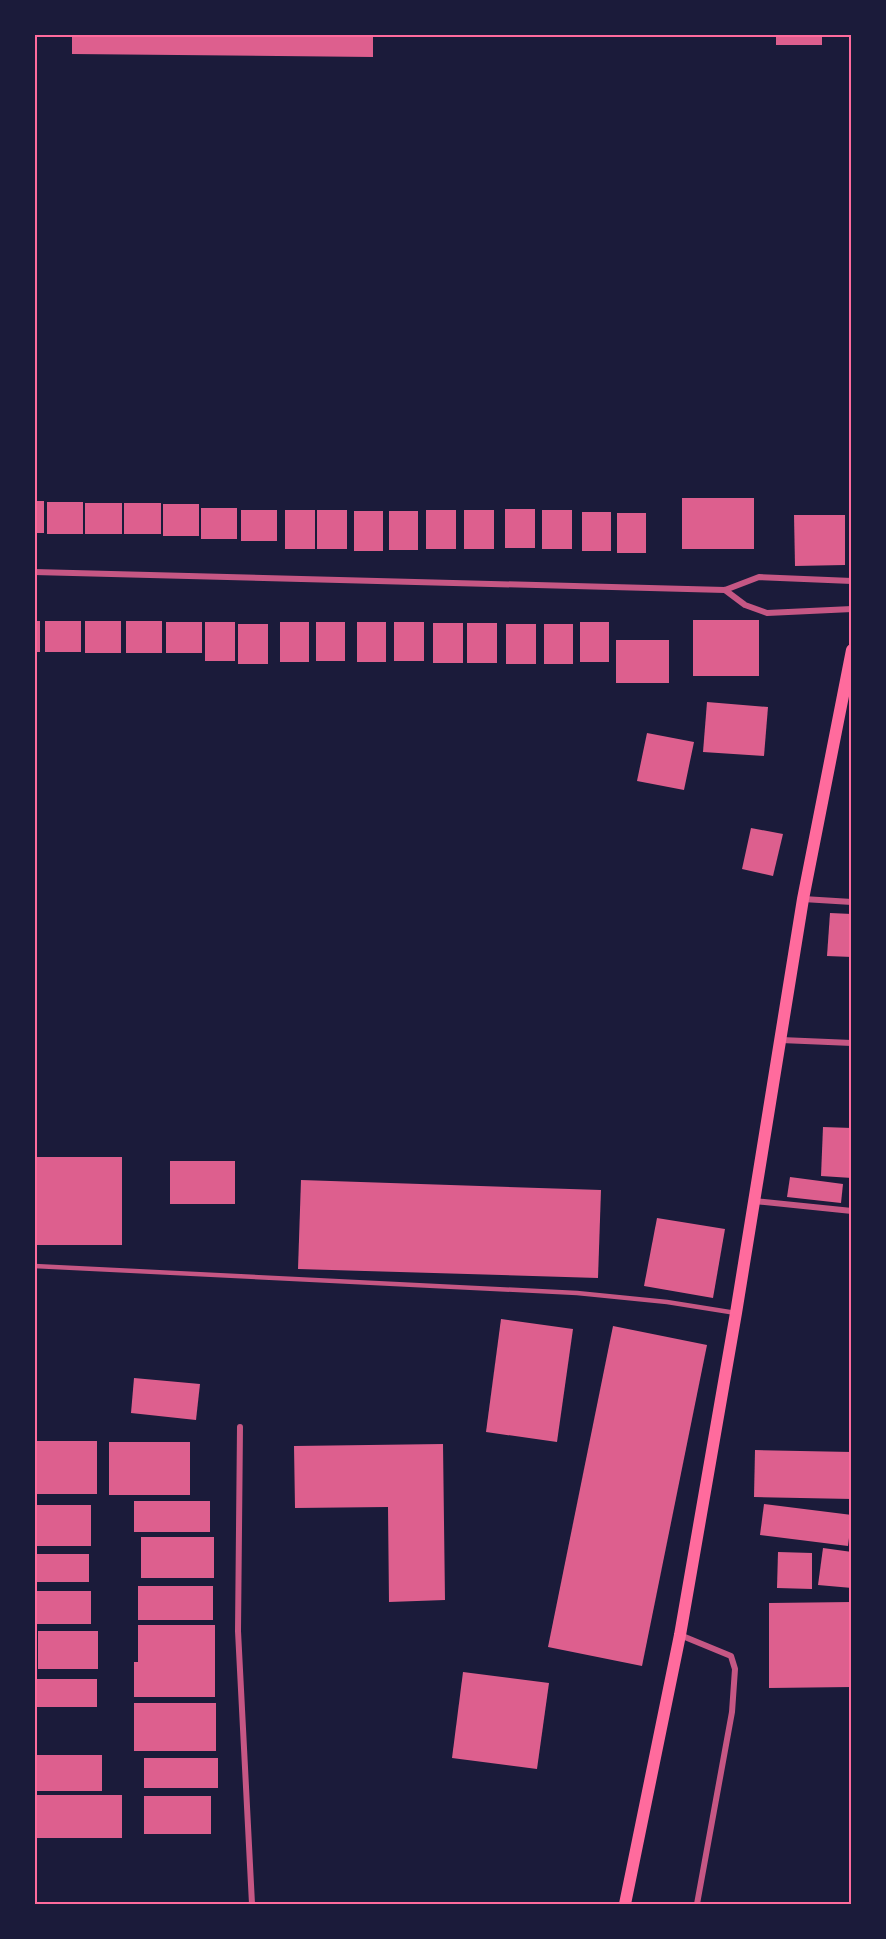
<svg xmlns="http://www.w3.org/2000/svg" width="886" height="1939" font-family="Merriweather,serif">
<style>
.building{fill:#dd5f8e}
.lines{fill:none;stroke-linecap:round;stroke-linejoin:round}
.service{stroke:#c65784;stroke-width:4.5}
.minor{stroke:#c65784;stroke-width:6}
.secondary{stroke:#ff6b9d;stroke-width:12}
.neatline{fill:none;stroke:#ff6b9d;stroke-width:2}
</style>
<rect width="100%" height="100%" fill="#1b1b3a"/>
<!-- building -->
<g class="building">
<path d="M72,34H373V57L72,54Z"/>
<rect x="776" y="34" width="46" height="11"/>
<rect x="682" y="498" width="72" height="51"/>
<rect x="34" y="501" width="10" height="32"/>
<rect x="47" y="502" width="36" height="32"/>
<rect x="85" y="503" width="37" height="31"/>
<rect x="124" y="503" width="37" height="31"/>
<rect x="163" y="504" width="36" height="32"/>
<rect x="201" y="508" width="36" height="31"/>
<rect x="505" y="509" width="30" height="39"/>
<rect x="241" y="510" width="36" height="31"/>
<rect x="285" y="510" width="30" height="39"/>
<rect x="317" y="510" width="30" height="39"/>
<rect x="426" y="510" width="30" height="39"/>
<rect x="464" y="510" width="30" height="39"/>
<rect x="542" y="510" width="30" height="39"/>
<rect x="354" y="511" width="29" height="40"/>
<rect x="389" y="511" width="29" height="39"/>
<rect x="582" y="512" width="29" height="39"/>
<rect x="617" y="513" width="29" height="40"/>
<path d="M794,515H845V565L795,566Z"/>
<rect x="693" y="620" width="66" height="56"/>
<rect x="34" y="621" width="6" height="31"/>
<rect x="45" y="621" width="36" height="31"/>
<rect x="85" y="621" width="36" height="32"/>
<rect x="126" y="621" width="36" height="32"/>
<rect x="166" y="622" width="36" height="31"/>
<rect x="205" y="622" width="30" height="39"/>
<rect x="280" y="622" width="29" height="40"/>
<rect x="316" y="622" width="29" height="39"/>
<rect x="357" y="622" width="29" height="40"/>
<rect x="394" y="622" width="30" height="39"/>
<rect x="580" y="622" width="29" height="40"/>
<rect x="433" y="623" width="30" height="40"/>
<rect x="467" y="623" width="30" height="40"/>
<rect x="238" y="624" width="30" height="40"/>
<rect x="506" y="624" width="30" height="40"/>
<rect x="544" y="624" width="29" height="40"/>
<rect x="616" y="640" width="53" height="43"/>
<path d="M707,702L768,707L764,756L703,752Z"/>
<path d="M647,733L694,742L684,790L637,781Z"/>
<path d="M751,828L783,834L773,876L742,869Z"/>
<path d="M830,913L852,914V957L827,956Z"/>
<path d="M823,1127L852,1128V1178L821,1176Z"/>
<rect x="34" y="1157" width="88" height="88"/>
<rect x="170" y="1161" width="65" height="43"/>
<path d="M790,1177L843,1184L841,1203L787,1197Z"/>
<path d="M301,1180L601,1190L598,1278L298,1269Z"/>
<path d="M657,1218L725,1229L713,1298L644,1286Z"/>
<path d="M501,1319L573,1329L557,1442L486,1432Z"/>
<path d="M613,1326L707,1345L642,1666L548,1647Z"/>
<path d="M134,1378L200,1384L196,1420L131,1413Z"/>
<rect x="34" y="1441" width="63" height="53"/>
<rect x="109" y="1442" width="81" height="53"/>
<path d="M443,1444L445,1600L389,1602L388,1507L295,1508L294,1446Z"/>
<path d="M755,1450L852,1452V1499L754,1497Z"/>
<rect x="134" y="1501" width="76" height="31"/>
<path d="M764,1504L852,1515L848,1546L760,1535Z"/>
<rect x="34" y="1505" width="57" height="41"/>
<rect x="141" y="1537" width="73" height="41"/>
<path d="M823,1548L852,1552V1588L818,1585Z"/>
<path d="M778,1552L812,1553V1589L777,1588Z"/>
<rect x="35" y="1554" width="54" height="28"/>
<rect x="138" y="1586" width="75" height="34"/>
<rect x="35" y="1591" width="56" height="33"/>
<path d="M852,1602V1687L769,1688V1603Z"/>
<path d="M138,1625H215V1697H134V1662H138Z"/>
<rect x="38" y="1631" width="60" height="38"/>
<path d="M463,1672L549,1683L537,1769L452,1758Z"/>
<rect x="36" y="1679" width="61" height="28"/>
<rect x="134" y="1703" width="82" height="48"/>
<rect x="34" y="1755" width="68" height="36"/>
<rect x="144" y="1758" width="74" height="30"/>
<rect x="34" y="1795" width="88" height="43"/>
<rect x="144" y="1796" width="67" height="38"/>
</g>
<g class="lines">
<!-- service -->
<path class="service" d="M34,1266L577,1293L667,1302L736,1313"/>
<!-- minor -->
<g class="minor">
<path d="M34,572L725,590L759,577L852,581"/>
<path d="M725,590L745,605L767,613L852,609"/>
<path d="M803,899L852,902"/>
<path d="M781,1040L852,1043"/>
<path d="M754,1201L852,1211"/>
<path d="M240,1427L238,1631L252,1904"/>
<path d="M680,1635L731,1656L735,1669L732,1712L697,1904"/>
</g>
<!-- secondary -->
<path class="secondary" d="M625,1904L680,1635L736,1313L803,899L852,650"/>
</g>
<!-- border -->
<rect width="886" height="1939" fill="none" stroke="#1b1b3a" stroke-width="72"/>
<rect x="36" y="36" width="814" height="1867" class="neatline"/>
</svg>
